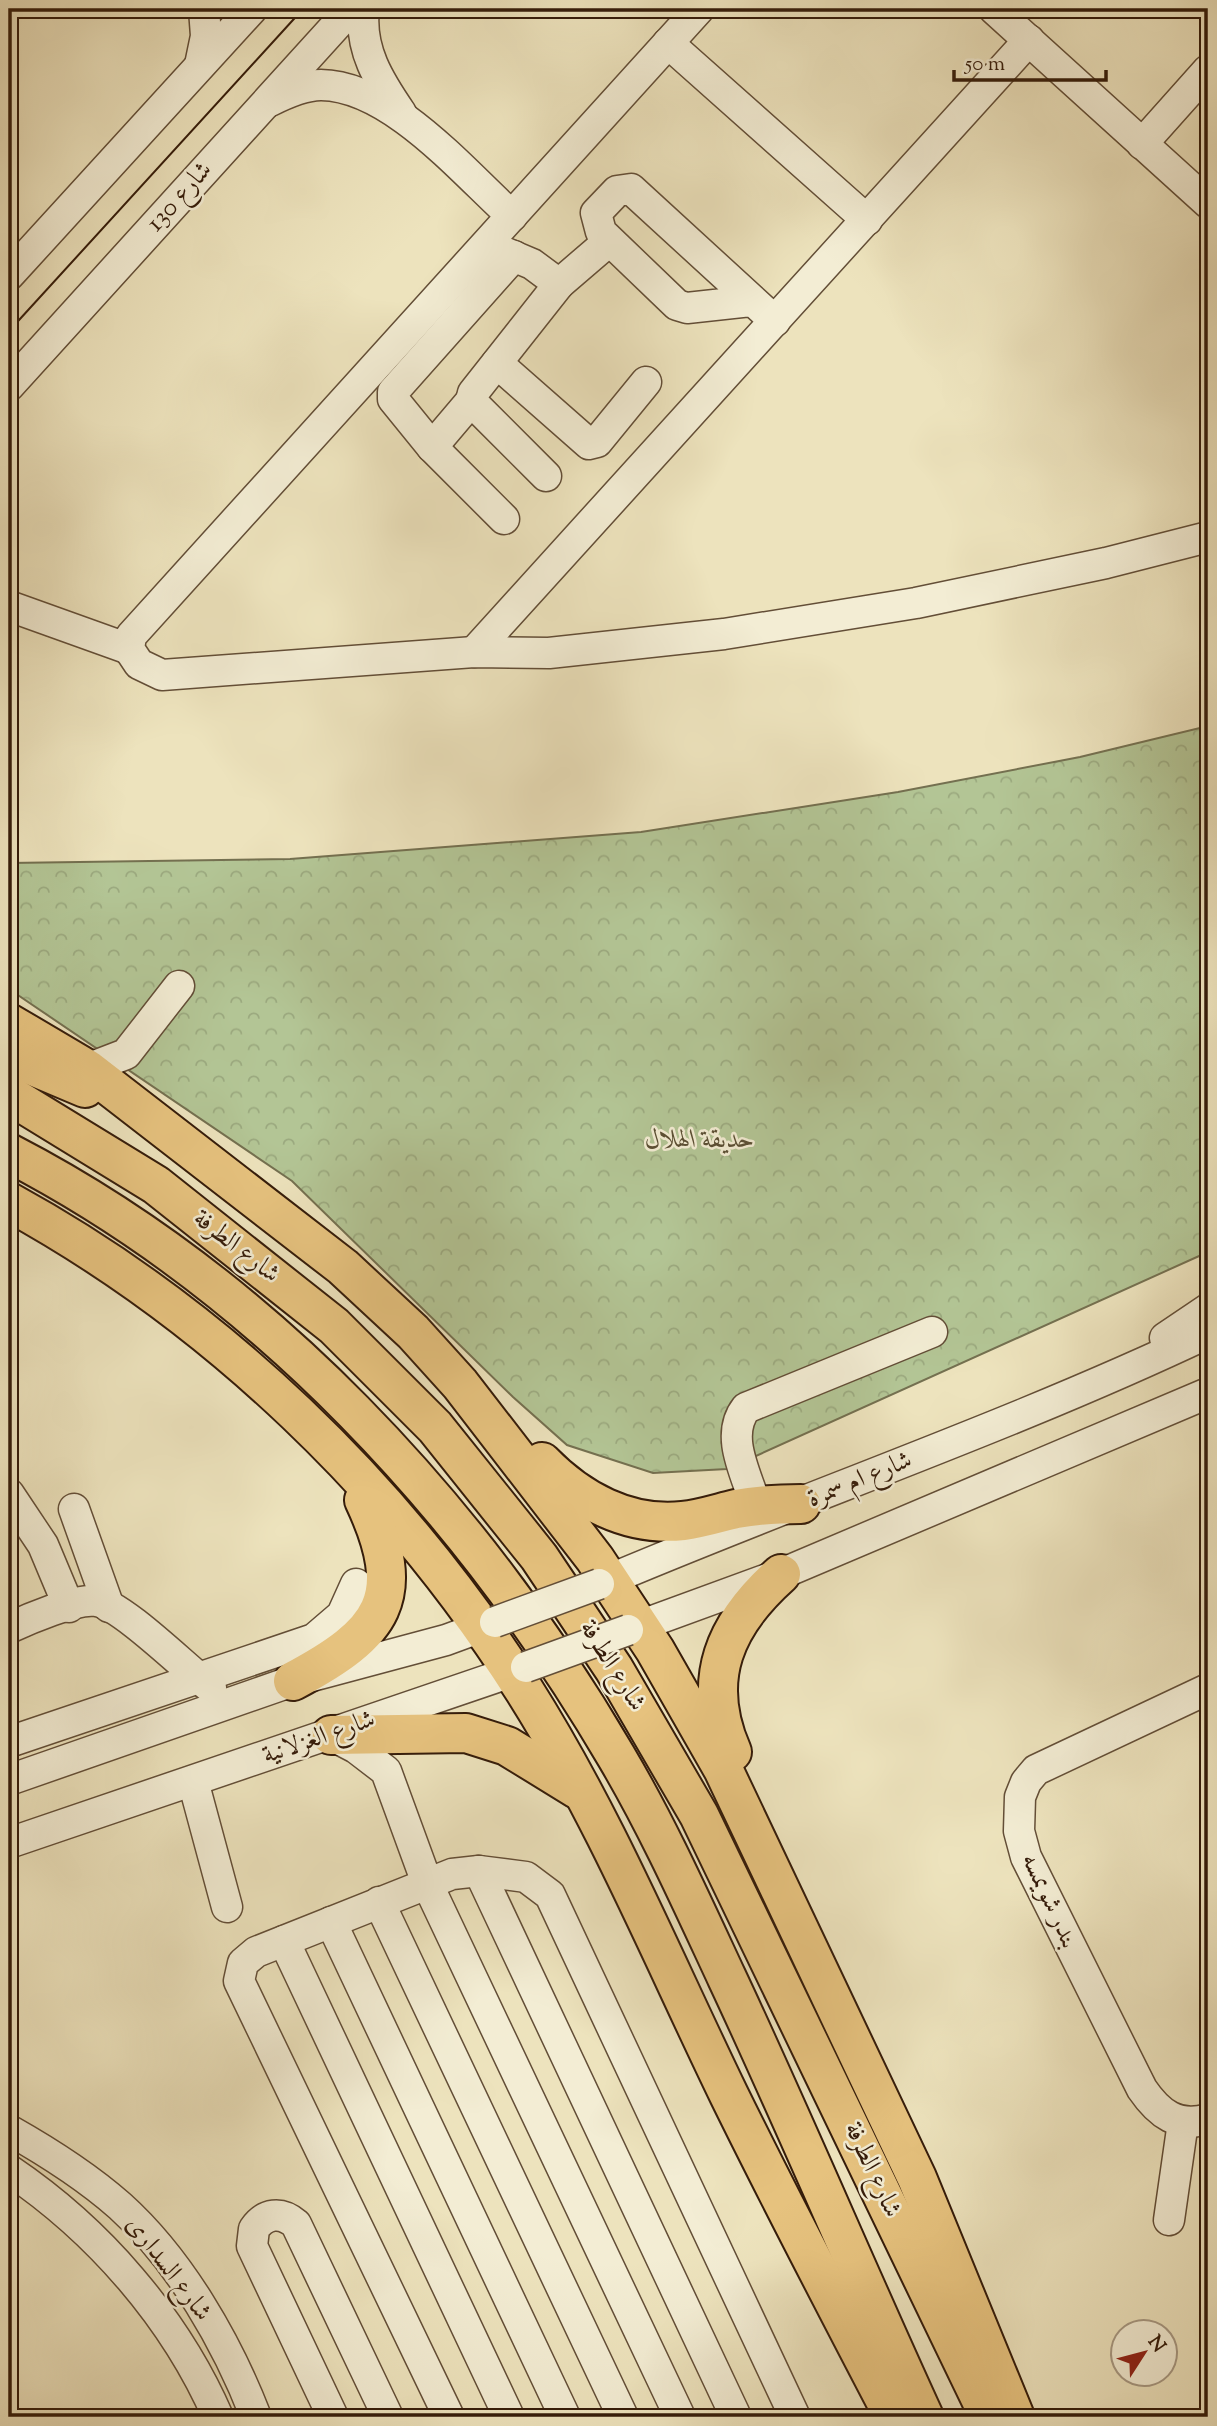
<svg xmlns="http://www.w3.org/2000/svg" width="1217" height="2426" font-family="'Sorts Mill Goudy',Amiri,serif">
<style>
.forest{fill:url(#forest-crowns);stroke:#747050;stroke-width:2}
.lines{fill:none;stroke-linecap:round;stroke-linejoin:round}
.minor-casing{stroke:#634e37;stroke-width:33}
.major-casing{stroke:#351c0a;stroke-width:42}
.minor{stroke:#f3edd4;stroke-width:30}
.major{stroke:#e6c27e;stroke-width:38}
.tram{stroke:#351c0a;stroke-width:2}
.minor-bridge-casing{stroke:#634e37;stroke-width:33;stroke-linecap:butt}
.minor-bridge{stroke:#f3edd4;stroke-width:30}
.labels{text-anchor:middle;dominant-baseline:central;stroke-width:5;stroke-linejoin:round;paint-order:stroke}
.street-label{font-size:26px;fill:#351c0a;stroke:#f3edd4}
.park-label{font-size:26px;font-style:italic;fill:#5b4f34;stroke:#f3edd4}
</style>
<defs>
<pattern id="forest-crowns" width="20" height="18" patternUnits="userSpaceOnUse" patternTransform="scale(1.75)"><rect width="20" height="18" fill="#b3c595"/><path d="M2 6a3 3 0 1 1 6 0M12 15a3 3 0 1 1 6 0" fill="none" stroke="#9ba97f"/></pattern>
</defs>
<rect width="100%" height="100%" fill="#ede3bd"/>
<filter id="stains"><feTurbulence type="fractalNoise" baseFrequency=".00286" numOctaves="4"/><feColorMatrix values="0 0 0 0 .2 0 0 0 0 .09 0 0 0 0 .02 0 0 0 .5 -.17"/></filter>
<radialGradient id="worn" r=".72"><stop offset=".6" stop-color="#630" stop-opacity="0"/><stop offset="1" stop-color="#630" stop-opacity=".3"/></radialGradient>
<!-- forest -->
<path class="forest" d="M1208,726V1252L727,1469L653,1473L567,1445L513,1397L292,1181L9,989V863L290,859L641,832L898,792L1080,757Z"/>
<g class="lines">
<defs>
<g id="minor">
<path d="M364,9C359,49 379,81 401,113"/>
<path d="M699,9L131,636L129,649L139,664L162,675L474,652L549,653L724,634L916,603L1106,563L1208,537"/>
<path d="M994,9L1208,203"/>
<path d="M668,43L867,220"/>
<path d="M200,65L206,36L204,9"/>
<path d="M270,101C286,93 304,85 321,85C392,86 463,172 512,216"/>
<path d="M1142,144L1208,70"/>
<path d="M487,245L532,264L559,284L473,393L471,401L546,476"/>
<path d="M9,275L252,9"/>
<path d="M559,284L609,241"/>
<path d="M751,301L687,308L677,305L601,232L596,213L617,191L631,189L775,321"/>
<path d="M497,363L589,444L597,442L646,382"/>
<path d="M9,386L351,9"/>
<path d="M471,401L432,447L393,399V392L514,256"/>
<path d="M432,447L504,519"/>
<path d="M9,606L129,649"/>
<path d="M474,652L1029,40"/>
<path d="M87,1069L126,1054L179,986"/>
<path d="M1165,1338L1208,1309"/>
<path d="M9,1494L43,1545L69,1607"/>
<path d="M756,1506C747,1475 724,1436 746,1408L932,1332"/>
<path d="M74,1509L109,1607"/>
<path d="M599,1584C801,1498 1010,1427 1208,1333"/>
<path d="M9,1628C26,1620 77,1598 96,1601C122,1605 185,1668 211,1688"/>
<path d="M628,1630L781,1574L1208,1393"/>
<path d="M1208,1689L1036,1770L1026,1782L1020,1797L1019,1831L1026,1857L1142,2089C1159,2114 1178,2128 1208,2119"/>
<path d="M331,1735L356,1748L386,1771L427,1883L680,2417"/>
<path d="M9,1742L314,1639L342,1615L356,1584"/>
<path d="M9,1780L293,1681L446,1640L495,1622"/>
<path d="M193,1781L227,1907"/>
<path d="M9,1843L526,1667"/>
<path d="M479,1871L736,2417"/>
<path d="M379,1902L623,2417"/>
<path d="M331,1922L565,2417"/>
<path d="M284,1941L509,2417"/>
<path d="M9,2130C48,2152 86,2176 120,2206C180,2260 227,2342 256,2417"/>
<path d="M9,2170C98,2230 175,2318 218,2417"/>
<path d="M1169,2220L1183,2122"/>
<path d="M333,2417L252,2246L254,2229C265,2213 281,2211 296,2224L388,2417"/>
<path d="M449,2417L239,1981L243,1963L256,1952L452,1874L479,1871L526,1877L550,1895L795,2417"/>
</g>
<g id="major">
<path d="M9,1023L87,1069L343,1267L413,1332L460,1384L595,1559L655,1650L723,1769L917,2178L1015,2417"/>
<path d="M9,1056L85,1088"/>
<path d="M9,1095L156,1185L334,1326L435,1427L539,1557L614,1669L699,1815L987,2412"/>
<path d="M9,1153C264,1285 471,1509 616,1756C658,1827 692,1903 727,1978C795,2123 857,2271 924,2417"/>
<path d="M9,1202C217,1316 396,1489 524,1690C605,1818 663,1959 729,2095C782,2203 838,2310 894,2417"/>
<path d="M542,1462C579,1500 628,1527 683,1521C701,1519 719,1513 736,1509C758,1505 779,1504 801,1504"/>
<path d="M293,1681C383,1633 410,1598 364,1500"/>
<path d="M331,1735L466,1733L507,1746L577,1789"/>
<path d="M732,1752C700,1679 725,1624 781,1574"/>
</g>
</defs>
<!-- minor casing -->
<use href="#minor" class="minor-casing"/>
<!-- major casing -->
<use href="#major" class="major-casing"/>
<!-- minor -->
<use href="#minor" class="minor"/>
<!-- major -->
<use href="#major" class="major"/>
<!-- tram -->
<path class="tram" d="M9,331L303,9"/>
<defs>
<g id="minor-bridge">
<path d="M495,1622L599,1584"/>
<path d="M526,1667L628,1630"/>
</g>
</defs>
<!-- minor-bridge casing -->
<use href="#minor-bridge" class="minor-bridge-casing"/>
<!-- minor-bridge -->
<use href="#minor-bridge" class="minor-bridge"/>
</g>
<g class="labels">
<!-- street labels -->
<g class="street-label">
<text transform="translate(180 197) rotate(-48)">شارع 130</text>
<text transform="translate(236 1247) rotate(38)">شارع الطرفة</text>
<text transform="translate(860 1480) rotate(-22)">شارع ام سمرة</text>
<text transform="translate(612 1666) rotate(58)">شارع الطرفة</text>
<text transform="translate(319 1738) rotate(-19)">شارع الغزلانية</text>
<text transform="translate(1049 1901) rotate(65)">بندر شويمسه</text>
<text transform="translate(872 2170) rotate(65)">شارع الطرفة</text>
<text transform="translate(168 2269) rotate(53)">شارع السدارى</text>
</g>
<!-- park labels -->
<g class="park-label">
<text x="700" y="1140">حديقة الهلال</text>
</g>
</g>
<!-- margin -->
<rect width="1217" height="2426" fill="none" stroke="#ede3bd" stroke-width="35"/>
<rect x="10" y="10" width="1196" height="2405" fill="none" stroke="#351c0a" stroke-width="3.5"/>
<rect x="18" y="18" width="1182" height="2391" fill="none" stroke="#351c0a" stroke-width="2"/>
<!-- north arrow -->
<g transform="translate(1144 2353) rotate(54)"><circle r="33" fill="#f3edd4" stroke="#a79983" stroke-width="2"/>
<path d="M0-5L12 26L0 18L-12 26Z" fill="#8f2418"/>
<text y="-10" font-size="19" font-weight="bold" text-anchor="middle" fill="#351c0a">N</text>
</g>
<!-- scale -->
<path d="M954 70v10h152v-10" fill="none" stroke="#351c0a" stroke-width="3.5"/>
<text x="965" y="70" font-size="21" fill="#351c0a" stroke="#f3edd4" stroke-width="5" paint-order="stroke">50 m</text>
<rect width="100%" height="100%" filter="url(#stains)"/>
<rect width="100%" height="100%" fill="url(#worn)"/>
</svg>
